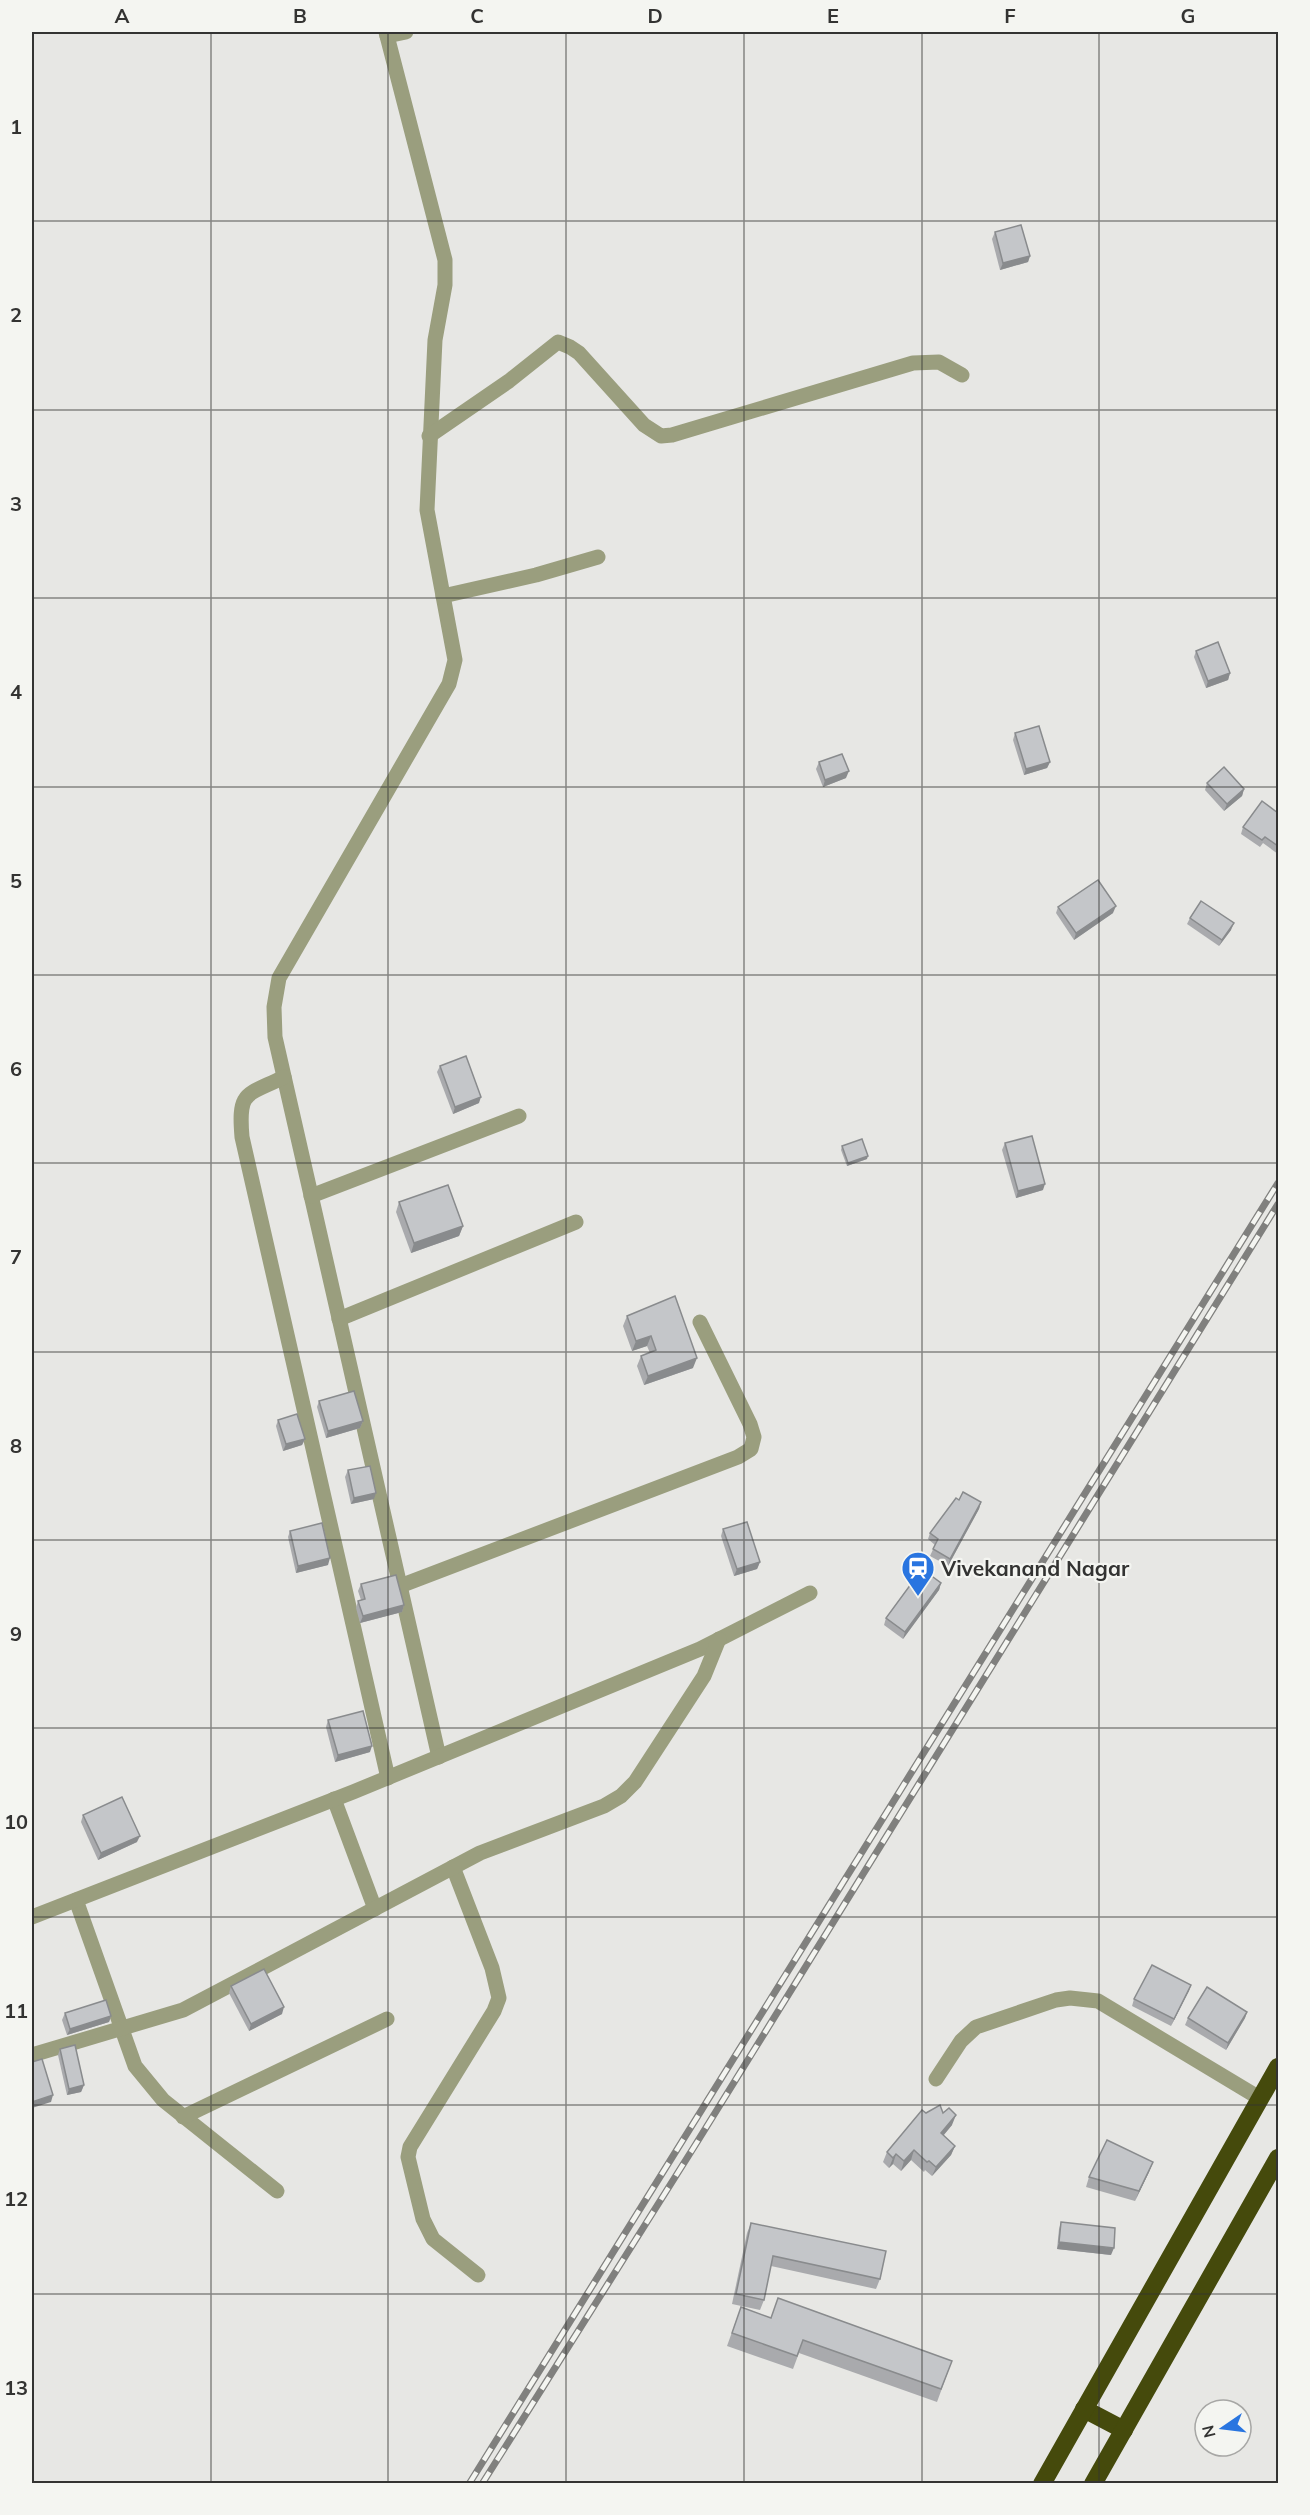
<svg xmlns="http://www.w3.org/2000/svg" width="1310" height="2515" font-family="Mulish,sans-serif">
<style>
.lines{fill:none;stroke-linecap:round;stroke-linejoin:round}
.minor{stroke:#9a9e7e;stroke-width:15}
.highway{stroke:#454a0c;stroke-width:18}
.rail-casing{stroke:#80807e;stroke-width:7}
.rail{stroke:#f4f5f1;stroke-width:4.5;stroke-dasharray:14;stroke-linecap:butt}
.wall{fill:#a9aaad}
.shaded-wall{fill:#898b8d}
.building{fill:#c4c6c9;stroke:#898b8d;stroke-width:1.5}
.grid{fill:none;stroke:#333332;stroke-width:1.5;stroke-opacity:0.55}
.labels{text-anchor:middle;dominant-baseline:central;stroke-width:4.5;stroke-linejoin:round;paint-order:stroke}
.poi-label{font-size:21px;font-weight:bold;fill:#333332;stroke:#f4f5f1;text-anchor:start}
.neatline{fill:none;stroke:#333332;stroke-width:2}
.grid-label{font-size:20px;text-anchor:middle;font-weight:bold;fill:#333332}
</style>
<rect width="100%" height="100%" fill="#e7e7e4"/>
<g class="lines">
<!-- minor -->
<g class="minor">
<path d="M386,32L445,260V285L435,340L427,510L455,660L449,684L279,978L274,1007L275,1037L439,1757"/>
<path d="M387,36L406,32"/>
<path d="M429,436L509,381L558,342L570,347L579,353L644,425L661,436L672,435L913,363L939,362L962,375"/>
<path d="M443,596L536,575L598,557"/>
<path d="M284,1077C246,1096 238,1090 242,1137L388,1778"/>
<path d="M311,1196L519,1116"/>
<path d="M339,1319L576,1222"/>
<path d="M400,1586L738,1457L751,1449L754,1437L750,1424L700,1322"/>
<path d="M334,1799L375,1909"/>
<path d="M453,1867L492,1968L499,1998L494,2011L410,2147L408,2157L423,2219L433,2239L478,2275"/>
<path d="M76,1900L135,2066L163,2100L277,2191"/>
<path d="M32,1917L353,1792L700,1649L810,1593"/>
<path d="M32,2055L183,2010L480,1853L604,1806L621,1796L635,1782L704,1676L719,1639"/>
<path d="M936,2079L961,2041L976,2027L1056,2000L1070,1998L1098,2001L1261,2099"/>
<path d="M183,2117L387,2019"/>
</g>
<!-- highway -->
<g class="highway">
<path d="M1084,2409L1124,2430"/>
<path d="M1042,2484L1278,2067"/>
<path d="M1093,2484L1278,2158"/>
</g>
<defs>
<g id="rail">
<path d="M469,2484L1278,1183"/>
<path d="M482,2484L694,2147L1278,1204"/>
</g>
</defs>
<!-- rail casing -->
<use href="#rail" class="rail-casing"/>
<!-- rail -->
<use href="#rail" class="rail"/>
</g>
<!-- wall -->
<g class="wall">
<path d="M995,232L1030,256L1028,262L1000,270L992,239Z"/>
<path d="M1196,651L1230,673L1228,680L1206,688L1194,657Z"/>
<path d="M1015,733L1050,762L1047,768L1024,775L1013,740Z"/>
<path d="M819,762L846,778L823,787L816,769Z"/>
<path d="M1207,783L1244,789L1242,796L1224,811L1205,790Z"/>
<path d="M1278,813V854L1263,843L1260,847L1241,834L1243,827Z"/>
<path d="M1058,907L1113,913L1074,940L1056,913Z"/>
<path d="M1190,918L1231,930L1219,946L1187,924Z"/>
<path d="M440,1066L479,1103L453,1114L437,1072Z"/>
<path d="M1005,1143L1043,1190L1016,1198L1002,1150Z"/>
<path d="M842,1146L867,1159L847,1166L841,1150Z"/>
<path d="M399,1202L463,1226L459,1236L411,1253L396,1212Z"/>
<path d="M627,1316L693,1368L644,1385L637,1366L641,1356L650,1353L647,1346L632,1351L623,1326Z"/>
<path d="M319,1401L363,1421L360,1428L326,1438L317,1407Z"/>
<path d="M278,1420L305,1439L302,1445L283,1451L276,1426Z"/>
<path d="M348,1470L374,1499L351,1504L345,1477Z"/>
<path d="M959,1500L981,1502L979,1509L948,1566L930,1556L935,1545L928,1539L930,1533Z"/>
<path d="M723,1529L760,1562L757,1569L734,1576L721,1536Z"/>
<path d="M290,1531L328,1565L296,1573L288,1537Z"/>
<path d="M941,1583L939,1590L903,1639L884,1625L886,1618Z"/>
<path d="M361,1584L404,1605L402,1612L360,1623L356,1608L358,1601L361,1600L358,1591Z"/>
<path d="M328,1720L370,1752L335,1762L326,1727Z"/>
<path d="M83,1815L137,1842L98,1860L81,1822Z"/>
<path d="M1191,1985L1171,2026L1132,2006L1134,1999Z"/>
<path d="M231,1986L282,2014L249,2031L229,1993Z"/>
<path d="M1247,2012L1245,2018L1226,2050L1185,2025L1188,2018Z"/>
<path d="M65,2013L111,2016L109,2022L67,2035L62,2020Z"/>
<path d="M60,2049L84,2085L81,2092L67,2095L58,2055Z"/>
<path d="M926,2113H943L952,2125L943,2136L955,2146L951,2155L932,2176L925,2170L924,2172L911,2160L901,2171L893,2164L889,2168L883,2162L887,2152Z"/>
<path d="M1153,2162L1149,2172L1135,2201L1086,2187L1089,2177Z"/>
<path d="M1061,2222L1111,2255L1057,2249L1059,2229Z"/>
<path d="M751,2223L880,2279L876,2289L771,2266L764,2300L760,2310L732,2304L747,2233Z"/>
<path d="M741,2307L771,2318L952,2361L937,2402L799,2353L793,2369L727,2346Z"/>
</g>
<!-- shaded-wall -->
<g class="shaded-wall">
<path d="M1030,256L1028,262L1000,270L1003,263Z"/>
<path d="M1230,673L1228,680L1206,688L1208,681Z"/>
<path d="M1050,762L1047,768L1024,775L1026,769Z"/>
<path d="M849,771L846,778L823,787L825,780Z"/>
<path d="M1244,789L1242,796L1224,811L1227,804Z"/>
<path d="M1116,906L1113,913L1074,940L1076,933Z"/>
<path d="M1234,923L1231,930L1219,946L1222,940Z"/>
<path d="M481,1097L479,1103L453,1114L455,1107Z"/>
<path d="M868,1156L867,1159L847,1166L848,1163Z"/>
<path d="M1045,1184L1043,1190L1016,1198L1018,1191Z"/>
<path d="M463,1226L459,1236L411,1253L414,1243Z"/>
<path d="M651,1336L647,1346L632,1351L636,1341Z"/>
<path d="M697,1358L693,1368L644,1385L648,1376Z"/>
<path d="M363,1421L360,1428L326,1438L328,1431Z"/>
<path d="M305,1439L302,1445L283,1451L286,1444Z"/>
<path d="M376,1493L374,1499L351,1504L354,1498Z"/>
<path d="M981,1502L979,1509L948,1566L950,1559Z"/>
<path d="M330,1558L328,1565L296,1573L298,1566Z"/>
<path d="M760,1562L757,1569L734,1576L737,1569Z"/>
<path d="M941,1583L939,1590L903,1639L905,1632Z"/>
<path d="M404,1605L402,1612L360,1623L363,1616Z"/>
<path d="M372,1746L370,1752L335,1762L338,1755Z"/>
<path d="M140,1836L137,1842L98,1860L101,1853Z"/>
<path d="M1191,1985L1189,1991L1171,2026L1174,2019Z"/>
<path d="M284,2007L282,2014L249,2031L251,2024Z"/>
<path d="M1247,2012L1245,2018L1226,2050L1228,2043Z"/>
<path d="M111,2016L109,2022L67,2035L70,2029Z"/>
<path d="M84,2085L81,2092L67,2095L69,2089Z"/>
<path d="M53,2095L51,2102L32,2108V2102Z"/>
<path d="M956,2115L952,2125L937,2143L941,2133Z"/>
<path d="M955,2146L951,2155L932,2176L936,2167Z"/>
<path d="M914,2150L911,2160L901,2171L904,2161Z"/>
<path d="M896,2154L893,2164L889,2168L893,2158Z"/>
<path d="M1153,2162L1149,2172L1135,2201L1139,2191Z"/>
<path d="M1059,2242L1114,2248L1111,2255L1057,2249Z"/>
</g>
<!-- building -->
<g class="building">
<path d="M1021,225L1030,256L1003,263L995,232Z"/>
<path d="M1218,642L1230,673L1208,681L1196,651Z"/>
<path d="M1039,726L1050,762L1026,769L1015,733Z"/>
<path d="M842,754L849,771L825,780L819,762Z"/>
<path d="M1224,767L1244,789L1227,804L1207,783Z"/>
<path d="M1262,801L1278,813V846L1265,837L1262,840L1243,827Z"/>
<path d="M1098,880L1116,906L1076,933L1058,907Z"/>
<path d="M1201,901L1234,923L1222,940L1190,918Z"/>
<path d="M466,1056L481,1097L455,1107L440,1066Z"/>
<path d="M1032,1136L1045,1184L1018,1191L1005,1143Z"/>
<path d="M862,1139L868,1156L848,1163L842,1146Z"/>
<path d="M448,1185L463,1226L414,1243L399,1202Z"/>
<path d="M675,1296L697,1358L648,1376L641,1356L656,1350L651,1336L636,1341L627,1316Z"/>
<path d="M354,1391L363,1421L328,1431L319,1401Z"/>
<path d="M297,1414L305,1439L286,1444L278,1420Z"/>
<path d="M370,1466L376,1493L354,1498L348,1470Z"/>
<path d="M963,1492L981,1502L950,1559L933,1549L938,1539L930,1533L956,1498L959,1500Z"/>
<path d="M747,1522L760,1562L737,1569L723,1529Z"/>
<path d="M322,1523L330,1558L298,1566L290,1531Z"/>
<path d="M922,1569L941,1583L905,1632L886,1618Z"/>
<path d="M396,1575L404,1605L363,1616L358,1601L365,1599L361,1584Z"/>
<path d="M363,1711L372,1746L338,1755L328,1720Z"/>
<path d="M122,1797L140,1836L101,1853L83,1815Z"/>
<path d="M1152,1965L1191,1985L1174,2019L1134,1999Z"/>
<path d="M264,1969L284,2007L251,2024L231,1986Z"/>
<path d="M1207,1987L1247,2012L1228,2043L1188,2018Z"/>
<path d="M106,2000L111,2016L70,2029L65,2013Z"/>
<path d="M75,2045L84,2085L69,2089L60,2049Z"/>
<path d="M42,2059L53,2095L32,2102V2062Z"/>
<path d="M940,2105L943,2113L949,2108L956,2115L941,2133L955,2146L936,2167L929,2161L927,2162L914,2150L904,2161L896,2154L893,2158L887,2152L922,2110L926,2113Z"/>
<path d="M1107,2140L1153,2162L1139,2191L1089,2177Z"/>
<path d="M1061,2222L1115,2228L1114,2248L1059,2242Z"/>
<path d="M751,2223L886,2251L880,2279L773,2256L764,2300L736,2294Z"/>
<path d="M778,2298L952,2361L941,2389L803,2340L797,2356L732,2333L741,2307L771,2318Z"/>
</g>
<!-- grid -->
<path class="grid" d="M211,32V2484M388,32V2484M566,32V2484M744,32V2484M922,32V2484M1099,32V2484M32,221H1278M32,410H1278M32,598H1278M32,787H1278M32,975H1278M32,1163H1278M32,1352H1278M32,1540H1278M32,1728H1278M32,1917H1278M32,2105H1278M32,2294H1278"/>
<!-- icons -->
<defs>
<symbol id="station-pin" viewBox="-11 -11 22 30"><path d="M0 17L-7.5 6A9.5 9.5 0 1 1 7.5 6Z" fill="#2975e0" stroke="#f4f5f1"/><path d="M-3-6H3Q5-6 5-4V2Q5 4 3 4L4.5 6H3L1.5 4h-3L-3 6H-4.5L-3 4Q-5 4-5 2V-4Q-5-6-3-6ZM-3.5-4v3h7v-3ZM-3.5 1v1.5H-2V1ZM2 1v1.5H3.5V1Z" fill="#fff"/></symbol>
</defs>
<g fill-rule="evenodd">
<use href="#station-pin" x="899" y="1549" width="38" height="52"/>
</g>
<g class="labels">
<!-- poi labels -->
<g class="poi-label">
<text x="941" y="1568">Vivekanand Nagar</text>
</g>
</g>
<!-- border -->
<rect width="1310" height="2515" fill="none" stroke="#f4f5f1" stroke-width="66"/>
<!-- north arrow -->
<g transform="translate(1223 2428) rotate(256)"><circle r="28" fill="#f4f5f1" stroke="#a7a7a5" stroke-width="1.5"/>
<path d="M0-4.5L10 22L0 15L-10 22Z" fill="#2975e0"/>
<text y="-9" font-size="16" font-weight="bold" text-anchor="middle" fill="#333332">N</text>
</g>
<rect x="33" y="33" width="1244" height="2449" class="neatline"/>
<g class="grid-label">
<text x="122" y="23">A</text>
<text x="300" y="23">B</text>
<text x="477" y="23">C</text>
<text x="655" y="23">D</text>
<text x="833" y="23">E</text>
<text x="1010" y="23">F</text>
<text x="1188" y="23">G</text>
<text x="16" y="134">1</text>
<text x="16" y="322">2</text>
<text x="16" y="511">3</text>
<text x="16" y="699">4</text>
<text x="16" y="888">5</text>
<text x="16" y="1076">6</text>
<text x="16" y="1264">7</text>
<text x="16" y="1453">8</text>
<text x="16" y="1641">9</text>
<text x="16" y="1829">10</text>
<text x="16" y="2018">11</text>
<text x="16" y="2206">12</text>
<text x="16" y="2395">13</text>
</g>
</svg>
